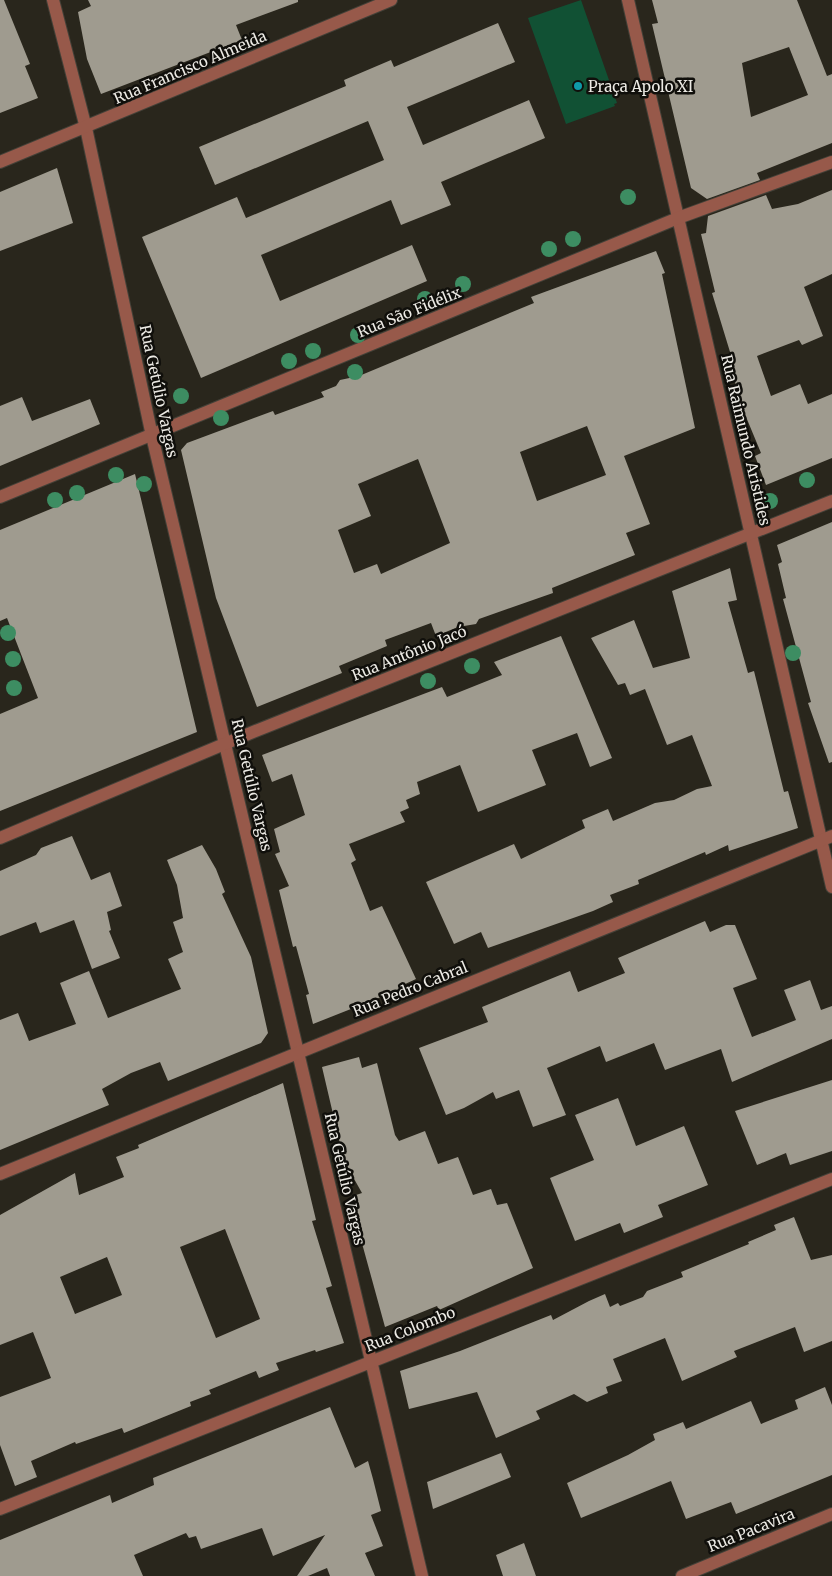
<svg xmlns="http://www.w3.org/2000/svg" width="832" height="1576" font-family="Merriweather,serif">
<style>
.grass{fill:#115134}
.building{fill:#9f9b8f;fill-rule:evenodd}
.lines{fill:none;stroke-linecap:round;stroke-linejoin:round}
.minor-casing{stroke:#444138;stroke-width:14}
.minor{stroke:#97594a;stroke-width:12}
.tree{fill:#3d8d62}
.culture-dot{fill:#0f9aa8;stroke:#100f0b;stroke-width:2}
.labels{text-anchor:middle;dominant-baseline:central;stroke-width:5;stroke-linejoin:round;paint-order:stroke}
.street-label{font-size:15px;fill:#eceae4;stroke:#100f0b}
.poi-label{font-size:15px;fill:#eceae4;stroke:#100f0b;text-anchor:start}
</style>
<rect width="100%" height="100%" fill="#29261c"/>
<!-- grass -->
<path class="grass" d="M581,0L617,103L614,104L615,106L566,124L528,18Z"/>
<!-- building -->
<g class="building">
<path d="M0,0H4L30,64L25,66L38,98L0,113Z"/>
<path d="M88,0H298V2L236,25L242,40L101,94L87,59L78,12L91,6Z"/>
<path d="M652,0H797L827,76L832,74V143L757,173L760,180L707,199L691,188L652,24L658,23ZM789,47L808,95L751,117L742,63Z"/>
<path d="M498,23L515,62L407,107L423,145L529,100L545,138L441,182L451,205L401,225L391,200L261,255L280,301L412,245L427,281L201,378L142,237L237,197L246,218L384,160L368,121L215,185L199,147L346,86L344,80L391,60L394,67Z"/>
<path d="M57,168L73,223L0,251V192Z"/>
<path d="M832,190V274L804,287L823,336L802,345L799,340L757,356L771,396L800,384L808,404L832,394V458L766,485L755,456L761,453L744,412L733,375L734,365L712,293L715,292L701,234L706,233L708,216L766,195L772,209L798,204Z"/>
<path d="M656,251L665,273L662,274L695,428L624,456L650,524L626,533L635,555L552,588L553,593L479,619L476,624L458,627L436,636L431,623L385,640L387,646L339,666L342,673L257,707L216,598L181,450L187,443L273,411L275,415L324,397L321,392L336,386L340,380L359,376L534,303L531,297ZM587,426L606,475L537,501L520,452ZM418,459L450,543L381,574L377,564L354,573L338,530L371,516L358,484Z"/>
<path d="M22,397L32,421L90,399L100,424L0,466V406Z"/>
<path d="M135,474L197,732L0,811V714L38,698L7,618L0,621V530Z"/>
<path d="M832,522V762L829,763L808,703L811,702L783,599L786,598L778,564L782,562L777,545Z"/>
<path d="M730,568L737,600L728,602L748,673L754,671L784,792L788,791L798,828L729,851L728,845L706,855L705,852L638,880L639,884L610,895L613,902L593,911L488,948L481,932L454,944L426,882L514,844L521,859L585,828L582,820L608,809L613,821L655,803L674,800L697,789L712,786L692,735L667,745L645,689L630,695L625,683L618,685L591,638L634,620L653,668L690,658L672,591Z"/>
<path d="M561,636L612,758L590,767L577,733L532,750L546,785L478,812L460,765L417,782L420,794L406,800L409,808L400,812L405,822L349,844L356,860L351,863L370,911L382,906L416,979L403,985L404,988L313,1024L306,995L309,994L296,946L293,947L279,890L289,886L275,854L280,852L274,829L305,815L292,774L272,782L262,755L442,687L447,697L502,675L494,662Z"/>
<path d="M72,836L91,880L110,872L122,906L107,912L111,930L109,931L120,958L92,969L74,920L40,933L36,922L0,936V871L36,855L41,848Z"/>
<path d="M202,845L216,869L225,892L222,894L251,957L268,1033L261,1043L168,1081L160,1062L131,1073L102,1089L109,1105L0,1150V1020L18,1013L29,1041L76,1024L60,983L89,971L108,1018L181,989L168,959L183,952L173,922L183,918L177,885L167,860Z"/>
<path d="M705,921L710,932L726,925H735L757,979L733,988L752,1037L796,1020L784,990L810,980L821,1010L832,1006V1039L732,1082L721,1049L665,1070L654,1043L606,1062L600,1046L547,1068L566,1115L533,1127L519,1090L496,1099L493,1092L464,1108L446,1115L419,1048L488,1022L482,1007L570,971L578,992L625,973L618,958Z"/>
<path d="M359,1057L362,1068L377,1063L395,1135L399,1141L425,1131L438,1164L458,1157L473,1195L491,1189L497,1205L507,1203L533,1268L439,1310L437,1306L385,1327L352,1207L356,1206L353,1196L362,1193L344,1161L322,1067Z"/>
<path d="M832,1080V1151L790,1165L786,1153L757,1165L735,1111Z"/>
<path d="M283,1083L316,1220L312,1221L332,1286L326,1288L344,1343L316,1352L315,1350L276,1363L279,1370L259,1378L256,1371L209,1390L211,1394L190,1402L191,1406L124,1433L122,1428L76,1444L75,1442L31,1461L37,1477L15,1486L0,1445V1397L51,1378L33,1332L0,1345V1215L75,1173L79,1195L124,1177L116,1157L139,1148L138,1145ZM225,1229L260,1319L216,1338L180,1247ZM107,1257L122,1295L75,1314L60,1277Z"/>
<path d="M618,1098L636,1146L684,1126L708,1185L658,1205L663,1217L624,1233L620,1223L575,1241L550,1178L594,1160L575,1115Z"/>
<path d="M794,1217L811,1260L832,1255V1341L804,1352L795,1327L734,1351L737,1357L682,1381L665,1338L613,1359L622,1381L606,1387L608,1393L587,1402L574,1394L536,1411L540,1419L496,1438L477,1392L409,1409L400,1371L460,1351L551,1315L553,1320L589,1301L605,1294L610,1307L618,1303L620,1306L643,1297L647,1291L683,1277L681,1272L749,1244L748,1242L776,1230L774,1225Z"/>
<path d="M825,1387L832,1405V1475L736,1514L731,1502L686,1519L671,1481L581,1518L567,1483L628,1455L655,1440L653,1434L683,1422L686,1429L751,1401L761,1424L798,1409L795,1400Z"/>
<path d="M330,1407L355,1468L368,1461L373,1479L381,1511L371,1515L383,1546L365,1553L375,1576H330L327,1568L308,1576H297L325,1535L273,1556L262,1528L201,1549L196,1536L189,1538L186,1533L134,1555L143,1576H0V1540L110,1495L112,1503L154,1485L153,1478Z"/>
<path d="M501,1453L511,1477L433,1509L427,1482Z"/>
<path d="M524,1543L536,1576H503L496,1555Z"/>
</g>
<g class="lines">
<defs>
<g id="minor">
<path d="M53,0L86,128L152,436L422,1576"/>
<path d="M628,0L832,887"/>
<path d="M0,162L391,0"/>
<path d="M0,497L678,218L832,162"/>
<path d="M0,838L253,732L832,501"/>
<path d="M0,1174L832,836"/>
<path d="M0,1509L832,1179"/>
<path d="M682,1576L832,1514"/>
</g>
</defs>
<!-- minor casing -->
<use href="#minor" class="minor-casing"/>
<!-- minor -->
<use href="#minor" class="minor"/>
</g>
<!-- trees -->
<g class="tree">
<circle cx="628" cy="197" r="8"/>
<circle cx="573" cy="239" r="8"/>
<circle cx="549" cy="249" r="8"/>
<circle cx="463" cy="284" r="8"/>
<circle cx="425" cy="299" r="8"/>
<circle cx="358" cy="335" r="8"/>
<circle cx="313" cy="351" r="8"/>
<circle cx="289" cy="361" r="8"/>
<circle cx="355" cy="372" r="8"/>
<circle cx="181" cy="396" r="8"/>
<circle cx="221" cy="418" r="8"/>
<circle cx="116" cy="475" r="8"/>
<circle cx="807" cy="480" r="8"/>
<circle cx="144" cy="484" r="8"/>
<circle cx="77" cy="493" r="8"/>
<circle cx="55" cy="500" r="8"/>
<circle cx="770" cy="501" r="8"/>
<circle cx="8" cy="633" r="8"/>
<circle cx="793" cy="653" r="8"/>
<circle cx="13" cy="659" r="8"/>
<circle cx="472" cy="666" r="8"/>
<circle cx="428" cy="681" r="8"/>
<circle cx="14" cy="688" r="8"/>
</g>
<!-- markers -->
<circle class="culture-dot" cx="578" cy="86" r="5"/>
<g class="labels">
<!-- street labels -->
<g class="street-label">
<text transform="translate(190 67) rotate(-23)">Rua Francisco Almeida</text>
<text transform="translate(409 312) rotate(-22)">Rua São Fidélix</text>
<text transform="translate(159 391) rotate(78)">Rua Getúlio Vargas</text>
<text transform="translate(746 440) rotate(77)">Rua Raimundo Aristides</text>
<text transform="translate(409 653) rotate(-22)">Rua Antônio Jacó</text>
<text transform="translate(252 785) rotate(77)">Rua Getúlio Vargas</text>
<text transform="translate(410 989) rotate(-22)">Rua Pedro Cabral</text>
<text transform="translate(345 1179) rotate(77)">Rua Getúlio Vargas</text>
<text transform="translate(410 1329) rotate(-22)">Rua Colombo</text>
<text transform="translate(751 1530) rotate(-22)">Rua Pacavira</text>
</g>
<!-- poi labels -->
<g class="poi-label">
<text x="588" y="86">Praça Apolo XI</text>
</g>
</g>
</svg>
